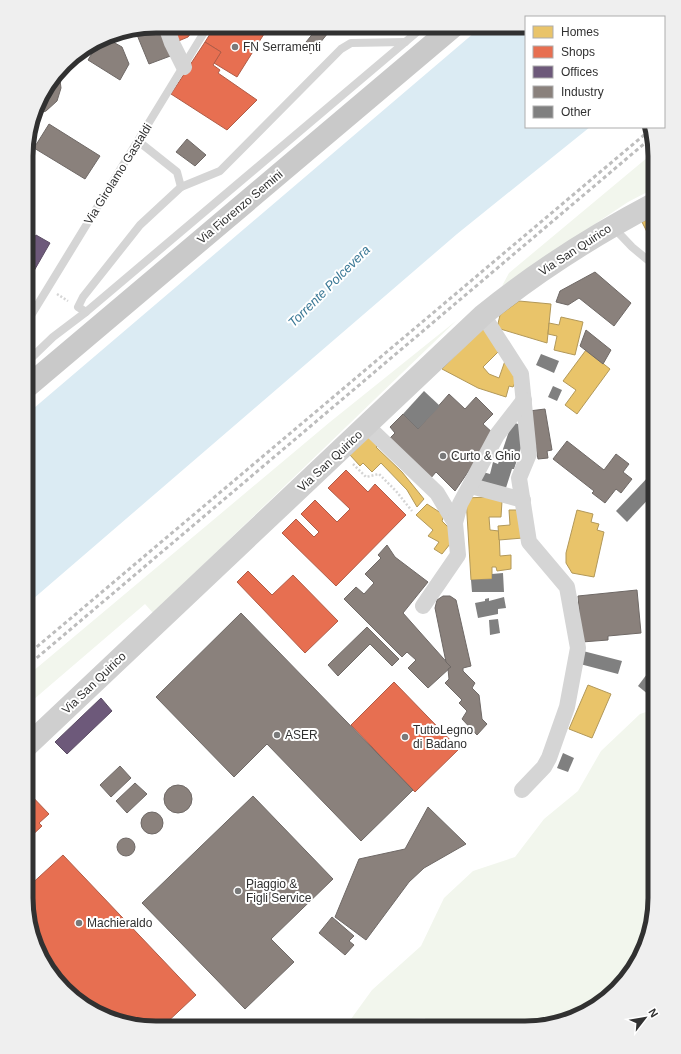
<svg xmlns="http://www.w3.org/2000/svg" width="681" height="1054" font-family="Helvetica,sans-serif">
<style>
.green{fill:#f2f6ed}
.water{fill:#dbebf3}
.homes{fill:#e9c46a;stroke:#b29859}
.shops{fill:#e76f51;stroke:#b05c47}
.offices{fill:#6d597a;stroke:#5b4d64}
.industry{fill:#8a817c;stroke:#6f6966}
.building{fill:#808080}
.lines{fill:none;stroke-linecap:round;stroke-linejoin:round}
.path{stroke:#d5d5d5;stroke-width:2.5;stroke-dasharray:2 2;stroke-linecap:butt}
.service{stroke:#d5d5d5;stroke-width:8}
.minor{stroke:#d5d5d5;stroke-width:16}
.secondary{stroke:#cfcfcf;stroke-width:22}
.primary{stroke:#c9c9c9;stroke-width:22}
.rail{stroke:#bdbdbd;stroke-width:3;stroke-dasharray:4 3;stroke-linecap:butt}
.poi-dot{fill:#797979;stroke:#fff;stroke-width:1.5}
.labels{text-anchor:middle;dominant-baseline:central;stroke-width:4;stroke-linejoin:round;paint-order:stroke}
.poi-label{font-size:12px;fill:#313131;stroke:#fff;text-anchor:start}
.street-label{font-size:12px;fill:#313131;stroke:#fff}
.water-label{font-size:13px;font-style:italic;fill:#3b7996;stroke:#fff}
.rim{fill:none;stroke:#313131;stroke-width:5}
</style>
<rect width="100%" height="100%" fill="#fff"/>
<!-- green -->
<g class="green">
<path d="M654,152L655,188L628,202L502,286L509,273Z"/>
<path d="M457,320L153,613L145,604L26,706V677L330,422Z"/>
<path d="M655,709V907L633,970L611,996L575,1018L525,1028H429L425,1018L409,1019L401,1028H354L351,1019L372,990L421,946L444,898L473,871L515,857L544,819L578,791L601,751L640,714Z"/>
</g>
<!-- water -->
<path class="water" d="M481,27H526V127H590L457,234L26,605L27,414Z"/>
<!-- homes -->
<g class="homes">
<path d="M655,216V246H654L642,222Z"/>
<path d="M519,301L551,304L547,343L497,328L500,315Z"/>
<path d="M561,317L583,322L575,355L554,350L557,336L548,334L549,323L559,325Z"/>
<path d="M485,326L500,350L483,367L489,374L499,378L506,358L516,381L513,387L509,386L506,397L478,388L442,369Z"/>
<path d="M586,350L610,369L577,414L565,405L576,390L563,381Z"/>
<path d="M371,435L380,444L376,447L402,472L424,499L417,507L407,490L381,463L372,472L363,463L360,466L350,455Z"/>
<path d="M488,497L502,501L501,517H489L490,530L499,531L500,556L511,555V569L497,571L496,567H492V579L471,580L466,498Z"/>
<path d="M427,504L444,515L442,521L451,530L454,539L442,554L434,549L439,542L428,536L433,530L416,515Z"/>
<path d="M509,510H521L523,538L499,540L498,526L510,525Z"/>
<path d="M577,510L593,514L591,522L599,524L597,530L604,532L594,577L572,573L566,563V553Z"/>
<path d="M588,685L611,694L592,738L569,729Z"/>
</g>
<!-- shops -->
<g class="shops">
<path d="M170,26H196L188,37L176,42Z"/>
<path d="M215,26H269L237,77L214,63L221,52L205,42Z"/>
<path d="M205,42L221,52L213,65L220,70L218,73L257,100L227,130L171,94Z"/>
<path d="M346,470L368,492L375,484L406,515L336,586L282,533L296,519L314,537L319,532L301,514L315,500L337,522L350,509L328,488Z"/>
<path d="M248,571L272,595L293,575L338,621L305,653L237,582Z"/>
<path d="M394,682L459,749L415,792L351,725Z"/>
<path d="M26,790L49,814L39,823L42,826L26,841Z"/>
<path d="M63,855L196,995L162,1027H139L77,1001L36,948L26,898V889Z"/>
</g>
<!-- offices -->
<g class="offices">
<path d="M36,235L50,243L27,283V250Z"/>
<path d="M101,698L112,711L67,754L55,742Z"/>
</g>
<!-- industry -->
<g class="industry">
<path d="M156,26H164L173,55L149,64L135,30Z"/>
<path d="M307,26H319L314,32Z"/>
<path d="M319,26L328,33L311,54L302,47Z"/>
<path d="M104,37L122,47L129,64L120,80L88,60L100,40Z"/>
<path d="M59,73L61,88L57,101L46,111L35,115L40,98Z"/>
<path d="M49,124L100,156L85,179L34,148Z"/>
<path d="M187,139L206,155L195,166L176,152Z"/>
<path d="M595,272L631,303L614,326L579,298L568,305L556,302L560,291Z"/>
<path d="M586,330L611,350L603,364L580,346Z"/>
<path d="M449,394L465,409L476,397L493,414L483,424L494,434L455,491L436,472L430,479L389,439L395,433L390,427L403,414L418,429Z"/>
<path d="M545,409L552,450L547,451L548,458L538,459L529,411Z"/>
<path d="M567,441L604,470L616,454L629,464L623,472L632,479L621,493L616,489L605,503L592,493L594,491L553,459Z"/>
<path d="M387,545L395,557L428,582L403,613L451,667L428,688L408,668L416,660L407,652L402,657L344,599L356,587L364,594L374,583L365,574L381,558L378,555Z"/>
<path d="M637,590L641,633L608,636V640L582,642L578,596Z"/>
<path d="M443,596H450L456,600L471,666L463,668V671L475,683L472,688L479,695L482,719L487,724L477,735L462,719L467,711L459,703L462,700L445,683L449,679L448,669L451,667L446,662L435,608L437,600Z"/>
<path d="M241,613L413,790L361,841L267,744L234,777L156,697Z"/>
<path d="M367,627L399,659L392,666L370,644L338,676L328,665Z"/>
<path d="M120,766L131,778L111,797L100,785Z"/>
<path d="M135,783L147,794L127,813L116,801Z"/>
<circle cx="178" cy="799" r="14"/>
<path d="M253,796L333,879L271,939L294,962L245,1009L142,903Z"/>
<path d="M428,807L466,844L424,868L409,882L366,940L335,917L359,859L405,849Z"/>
<circle cx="152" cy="823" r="11"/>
<circle cx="126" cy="847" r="9"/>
<path d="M332,917L354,936L349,941L354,945L345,955L319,933Z"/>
</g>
<!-- building -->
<g class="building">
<path d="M541,354L559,361L554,373L536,365Z"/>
<path d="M553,386L562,390L557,401L548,397Z"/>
<path d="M424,391L440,406L418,429L403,414Z"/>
<path d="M512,422L521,425L524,439L514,469H512L505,491L480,483L483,472L490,474L493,462L498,464Z"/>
<path d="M651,474L655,477V492L627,522L616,511Z"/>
<path d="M503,573L504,592H472L471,580L492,579V574Z"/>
<path d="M504,597L506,608L498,609V614L478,618L475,603L485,601V599L489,598V601Z"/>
<path d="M498,619L500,633L490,635L489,620Z"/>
<path d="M583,651L622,661L618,674L580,664Z"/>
<path d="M647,674L655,681V688L649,695L638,686Z"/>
<path d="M563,753L574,758L568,772L557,768Z"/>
</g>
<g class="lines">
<!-- path -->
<g class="path">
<path d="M336,27L337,35"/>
<path d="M57,294L68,301"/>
<path d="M353,464L366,477L379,474L396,491L412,511"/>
</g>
<!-- service -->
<g class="service">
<path d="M138,141L177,172L181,187"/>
<path d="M613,227L632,247L655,266"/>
<path d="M86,312L78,307L83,297L140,225L181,187L220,171L341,49L351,43L405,42"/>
<path d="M27,322L208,26"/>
<path d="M27,362L53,337L86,312L423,27"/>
</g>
<!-- minor -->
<g class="minor">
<path d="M166,26L172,43L184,67"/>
<path d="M483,315L521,374L529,454L519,478L529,542L567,587L578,648L567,707L549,758L544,767L522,790"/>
<path d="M367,426L437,493L455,523"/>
<path d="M471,486L523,500"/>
<path d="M423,606L458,555L455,523L460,504L497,435L524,400"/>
</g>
<!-- secondary -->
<path class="secondary" d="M26,747L483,315C536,272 594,235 655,203"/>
<!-- primary -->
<path class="primary" d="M27,387L453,27"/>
<!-- rail -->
<g class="rail">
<path d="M26,656L650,130"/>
<path d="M26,667L651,138"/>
</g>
</g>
<!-- markers -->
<g class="poi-dot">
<circle cx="235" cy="47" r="4"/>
<circle cx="443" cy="456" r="4"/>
<circle cx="277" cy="735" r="4"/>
<circle cx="405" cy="737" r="4"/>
<circle cx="238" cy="891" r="4"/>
<circle cx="79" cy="923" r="4"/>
</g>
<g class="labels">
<!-- poi labels -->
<g class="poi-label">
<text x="243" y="47">FN Serramenti</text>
<text x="451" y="456">Curto &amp; Ghio</text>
<text x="413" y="730">TuttoLegno<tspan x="413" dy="14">di Badano</tspan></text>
<text x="285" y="735">ASER</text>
<text x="246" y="884">Piaggio &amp;<tspan x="246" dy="14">Figli Service</tspan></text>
<text x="87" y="923">Machieraldo</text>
</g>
<!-- street labels -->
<g class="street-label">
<text transform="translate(118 174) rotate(-58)">Via Girolamo Gastaldi</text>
<text transform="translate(240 207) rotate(-40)">Via Fiorenzo Semini</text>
<text transform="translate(575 250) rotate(-33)">Via San Quirico</text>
<text transform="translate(330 461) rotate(-43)">Via San Quirico</text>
<text transform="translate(94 683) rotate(-44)">Via San Quirico</text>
</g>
<!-- water labels -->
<g class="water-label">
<text transform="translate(329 286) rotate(-45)">Torrente Polcevera</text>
</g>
</g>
<!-- crop -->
<path d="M0 0H681V1054H0ZM156 33H525A123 123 0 0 1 648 156V898A123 123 0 0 1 525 1021H156A123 123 0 0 1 33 898V156A123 123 0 0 1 156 33Z" fill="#efefef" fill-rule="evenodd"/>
<path class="rim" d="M156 33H525A123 123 0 0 1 648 156V898A123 123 0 0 1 525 1021H156A123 123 0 0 1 33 898V156A123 123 0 0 1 156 33Z"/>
<!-- legend -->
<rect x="525" y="16" width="140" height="112" fill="#ffffff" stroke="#adadad"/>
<rect x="533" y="26" width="20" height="12" fill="#e9c46a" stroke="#adadad"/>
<text x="561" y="36" font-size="12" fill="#313131">Homes</text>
<rect x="533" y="46" width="20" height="12" fill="#e76f51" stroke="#adadad"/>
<text x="561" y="56" font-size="12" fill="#313131">Shops</text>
<rect x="533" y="66" width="20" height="12" fill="#6d597a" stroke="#adadad"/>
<text x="561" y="76" font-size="12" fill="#313131">Offices</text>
<rect x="533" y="86" width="20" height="12" fill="#8a817c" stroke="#adadad"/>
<text x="561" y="96" font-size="12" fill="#313131">Industry</text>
<rect x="533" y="106" width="20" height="12" fill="#808080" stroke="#adadad"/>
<text x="561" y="116" font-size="12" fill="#313131">Other</text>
<!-- north arrow -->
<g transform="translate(645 1018) rotate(59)" stroke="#ffffff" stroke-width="3" paint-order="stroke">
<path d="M0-3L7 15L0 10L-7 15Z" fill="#313131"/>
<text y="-6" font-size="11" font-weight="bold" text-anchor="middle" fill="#313131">N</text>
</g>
</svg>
